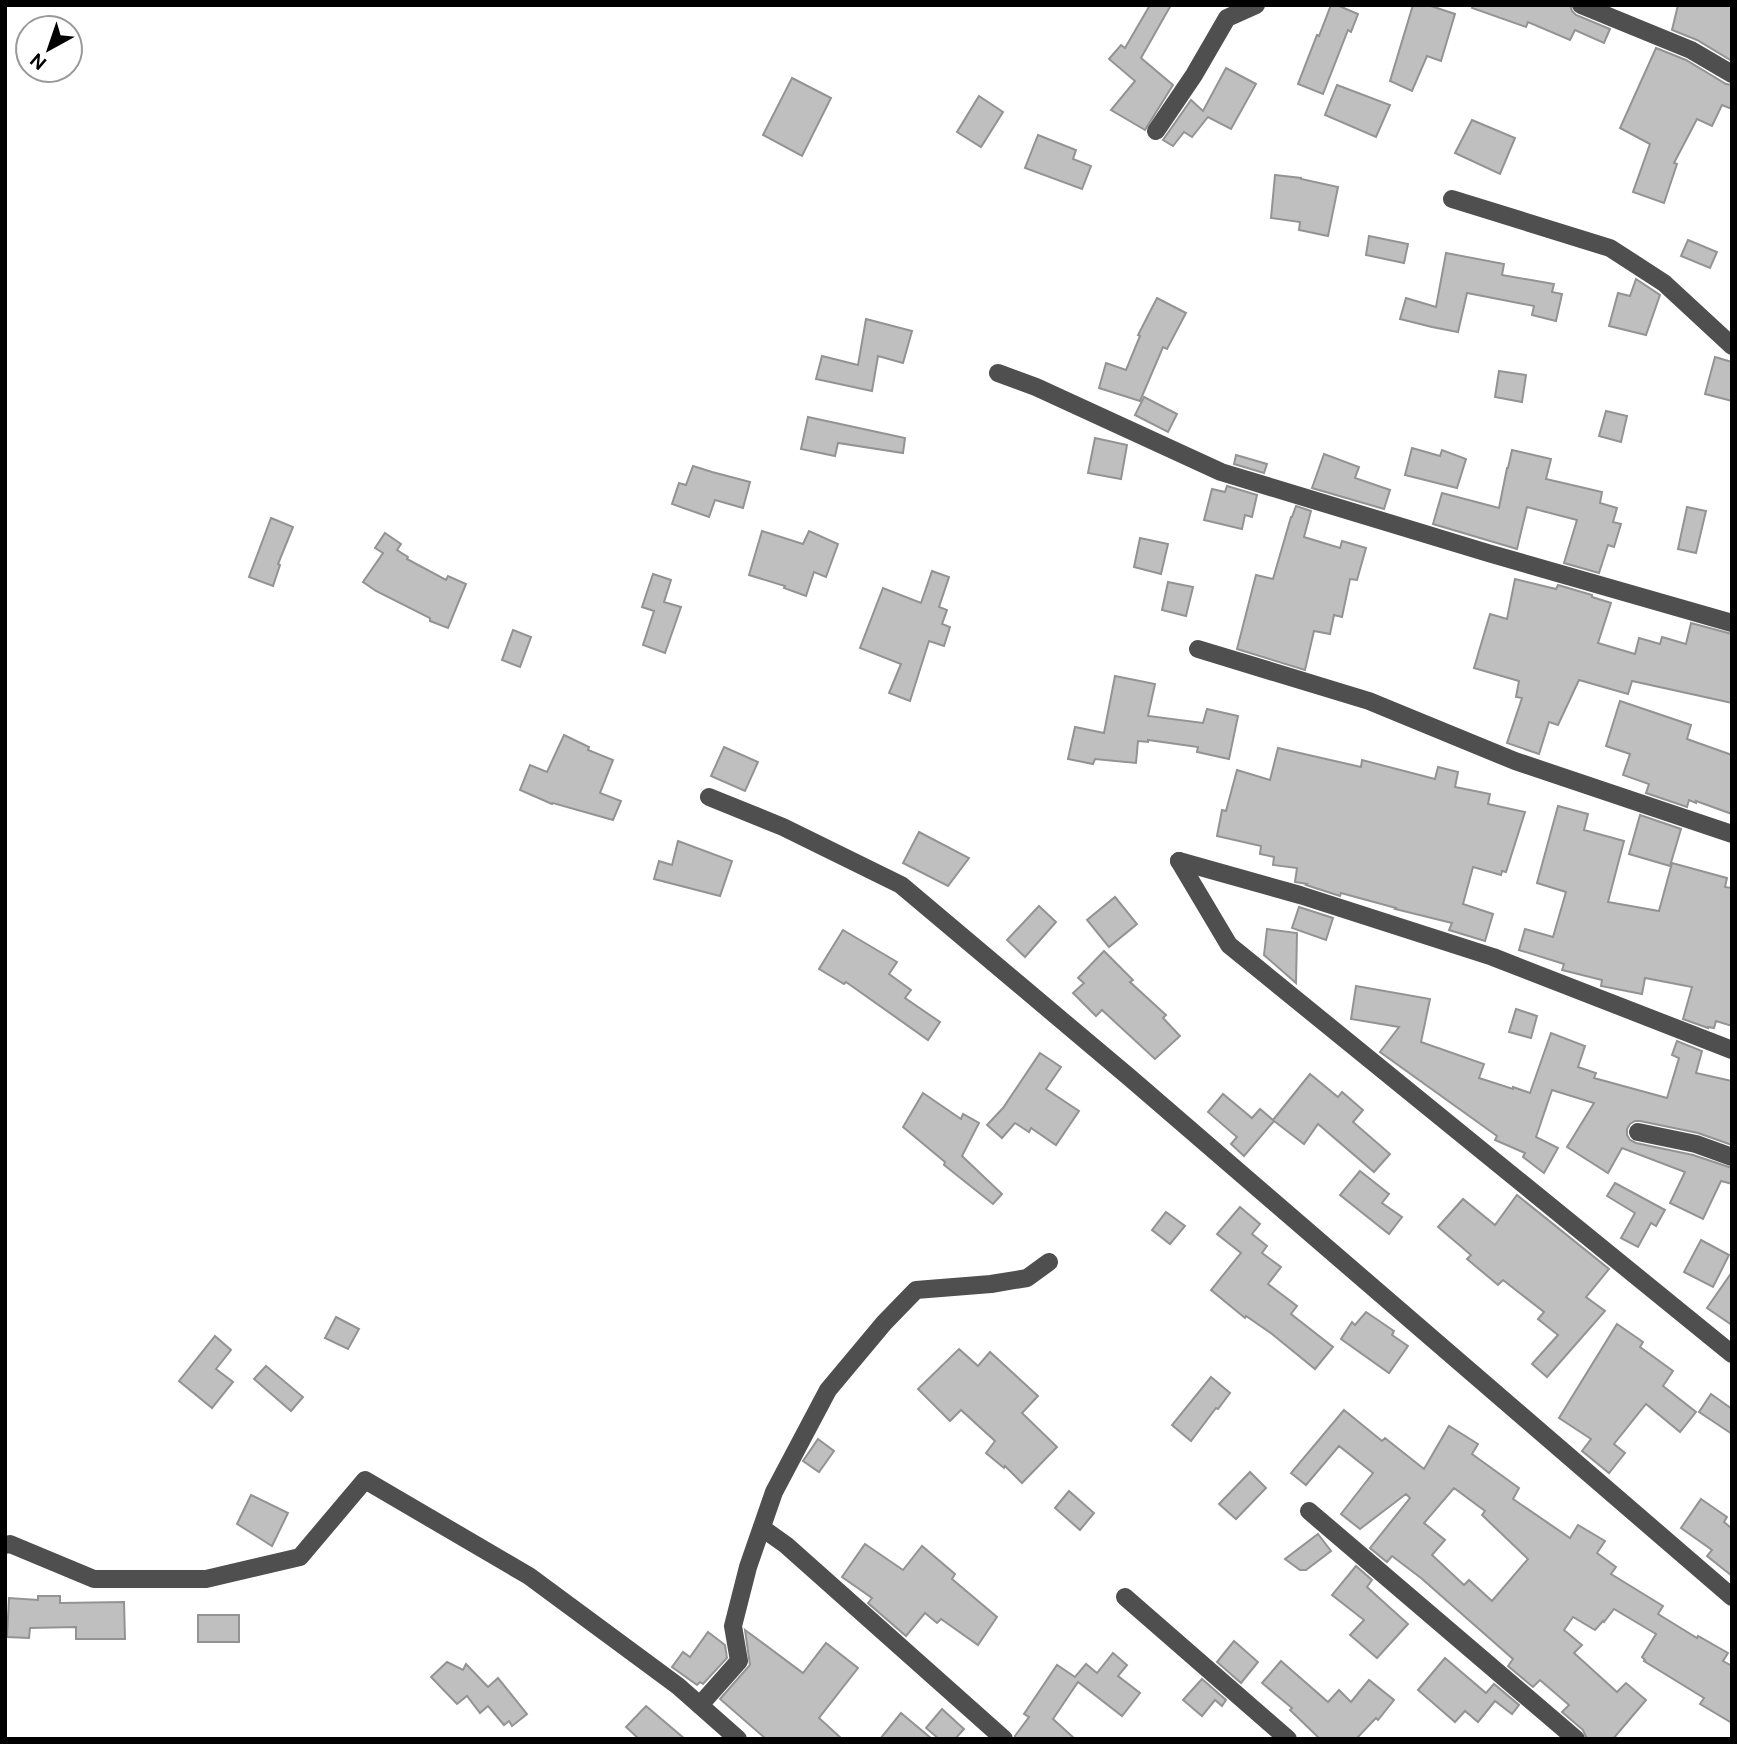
<svg xmlns="http://www.w3.org/2000/svg" width="1737" height="1744" font-family="'DM Sans',sans-serif">
<style>
.building{fill:#bfbfbf;stroke:#939393;stroke-width:2;fill-rule:evenodd}
.lines{fill:none;stroke-linecap:round;stroke-linejoin:round}
.minor{stroke:#4f4f4f;stroke-width:18}
</style>
<rect width="100%" height="100%" fill="#fff"/>
<!-- building -->
<g class="building">
<path d="M1150,5H1171L1141,58L1173,85L1145,130L1111,110L1135,81L1109,59L1121,45L1125,48Z"/>
<path d="M1331,5H1337L1358,14L1351,32L1348,30L1323,94L1298,84L1317,35L1319,36Z"/>
<path d="M1413,5H1428L1455,14L1441,61L1427,56L1412,91L1390,81Z"/>
<path d="M1473,5H1570L1572,11L1576,15L1610,29L1604,43L1575,30L1570,40L1528,22L1526,27L1472,8Z"/>
<path d="M1678,5H1732V61L1697,40L1672,30Z"/>
<path d="M1656,48L1686,60L1726,84L1732,85V109L1722,105L1712,126L1697,119L1674,163L1677,164L1664,203L1633,192L1650,144L1620,128Z"/>
<path d="M1226,68L1256,84L1231,129L1208,117L1192,137L1184,132L1173,146L1163,140L1191,100L1203,111Z"/>
<path d="M792,78L831,98L802,156L763,135Z"/>
<path d="M1337,85L1390,105L1376,137L1325,115Z"/>
<path d="M979,96L1003,112L981,147L957,132Z"/>
<path d="M1472,120L1515,138L1500,174L1455,153Z"/>
<path d="M1038,135L1076,150L1073,159L1091,166L1082,189L1025,168Z"/>
<path d="M1275,175L1301,178V179L1338,187L1328,236L1299,230L1300,222L1271,218Z"/>
<path d="M1369,236L1408,244L1404,263L1366,255Z"/>
<path d="M1688,240L1717,252L1710,268L1681,256Z"/>
<path d="M1446,253L1504,264L1502,275L1554,284L1552,292L1562,294L1556,321L1532,315L1534,306L1467,293L1458,332L1432,327L1400,319L1406,298L1436,307Z"/>
<path d="M1636,279L1660,295L1646,335L1609,326L1618,293L1630,296Z"/>
<path d="M1157,298L1186,313L1167,349L1163,347L1140,401L1099,388L1106,363L1126,370L1140,336L1138,335Z"/>
<path d="M866,319L912,331L903,363L878,356L872,391L816,379L822,356L858,365Z"/>
<path d="M1715,357L1732,362V401L1705,394Z"/>
<path d="M1499,371L1526,375L1522,402L1495,397Z"/>
<path d="M1144,397L1177,414L1168,432L1135,415Z"/>
<path d="M1606,411L1627,416L1621,442L1599,436Z"/>
<path d="M808,417L905,438L903,453L838,443L835,456L801,449Z"/>
<path d="M1095,438L1127,445L1121,479L1088,473Z"/>
<path d="M1412,448L1440,456L1442,450L1466,459L1457,488L1405,475Z"/>
<path d="M1512,450L1551,459L1546,479L1602,492L1600,503L1617,508L1613,522L1621,524L1614,547L1608,545L1599,573L1564,563L1577,520L1527,507L1517,549L1433,524L1442,493L1499,508L1507,468H1508Z"/>
<path d="M1324,454L1359,467L1355,478L1390,490L1384,509L1312,488Z"/>
<path d="M1236,455L1267,464L1264,473L1234,464Z"/>
<path d="M693,466L712,472L750,482L743,508L715,500L709,517L672,504L679,483L686,485Z"/>
<path d="M1227,486L1257,495L1252,517L1245,515L1242,529L1204,520L1212,489L1225,492Z"/>
<path d="M1296,506L1311,511L1304,537L1340,548L1342,541L1366,548L1357,580L1350,579L1342,617L1334,615L1330,634L1314,631L1305,670L1237,649L1256,575L1273,579L1291,517H1292Z"/>
<path d="M1687,507L1706,511L1696,553L1678,549Z"/>
<path d="M271,518L293,527L278,564L280,565L273,586L249,577Z"/>
<path d="M762,531L803,544L809,531L838,544L826,577L814,572L806,596L784,588L785,586L749,575Z"/>
<path d="M385,533L401,544L397,550L408,557L407,559L446,580L448,576L466,584L448,628L430,621V618L376,591L363,582L383,553L375,548Z"/>
<path d="M1140,538L1168,544L1161,574L1134,567Z"/>
<path d="M932,571L949,577L939,607L947,610L942,624L950,627L944,646L929,641L910,701L889,693L901,664L860,648L883,588L921,603Z"/>
<path d="M653,574L671,580L664,602L681,607L665,653L643,645L654,611L642,607Z"/>
<path d="M1515,579L1556,589L1558,585L1592,595V597L1611,603L1598,643L1635,654L1639,638L1660,644L1662,637L1686,644L1691,623L1732,634V703L1632,681L1628,694L1579,680L1558,725L1549,722L1539,754L1507,743L1522,698L1516,697L1519,681L1474,668L1490,614L1507,619Z"/>
<path d="M1168,582L1193,587L1186,616L1162,610Z"/>
<path d="M513,630L531,637L520,667L502,660Z"/>
<path d="M1115,676L1155,684L1148,716L1203,723L1207,709L1238,716L1229,759L1197,752L1198,747L1148,740V742L1138,741L1136,763L1095,759L1093,764L1068,759L1075,727L1104,733Z"/>
<path d="M1620,701L1691,725L1687,739L1732,755V814L1696,801V803L1689,800L1687,807L1646,793L1649,784L1623,775L1630,754L1606,746Z"/>
<path d="M564,735L589,747L588,750L613,760L600,793L621,801L613,820L553,803L552,804L520,790L530,765L547,772Z"/>
<path d="M724,747L758,762L745,791L711,776Z"/>
<path d="M1278,748L1361,767L1362,760L1435,779L1438,767L1458,772L1455,787L1490,794L1488,804L1525,812L1506,872L1502,871L1501,875L1473,867L1463,904L1493,914L1485,941L1449,930L1452,923L1395,909L1396,908L1341,893L1340,896L1306,885L1307,884L1295,882L1297,868L1273,865L1274,857L1260,854L1261,846L1217,836L1222,810L1226,811L1237,770L1270,780Z"/>
<path d="M1558,806L1588,814L1584,830L1624,841L1608,902L1659,911L1672,863L1727,878L1725,887L1732,888V1026L1716,1021L1714,1028L1708,1027V1028L1683,1019L1692,987L1645,978L1642,994L1601,986L1602,980L1562,970L1564,964L1519,950L1525,929L1553,937L1566,892L1537,883Z"/>
<path d="M1640,815L1681,829L1670,866L1629,854Z"/>
<path d="M919,832L969,858L948,886L903,863Z"/>
<path d="M678,841L732,861L720,896L654,879L659,861L672,865Z"/>
<path d="M1115,897L1137,924L1109,947L1087,920Z"/>
<path d="M1039,906L1056,922L1025,957L1007,940Z"/>
<path d="M1299,907L1333,918L1326,940L1292,928Z"/>
<path d="M1267,929L1297,933L1296,983L1264,955Z"/>
<path d="M843,930L897,962L889,974L911,990L905,998L940,1022L928,1040L846,982L844,984L819,969Z"/>
<path d="M1104,951L1133,980L1130,982L1166,1015L1163,1018L1180,1036L1155,1059L1102,1010L1096,1016L1073,993L1084,983L1078,978Z"/>
<path d="M1356,986L1430,999L1421,1042L1484,1064L1479,1078L1513,1089V1087L1530,1093L1551,1033L1585,1046L1578,1067L1596,1073L1594,1078L1667,1098L1679,1058L1672,1055L1677,1041L1702,1051L1696,1073L1732,1081V1145L1698,1133L1640,1121H1635L1630,1124L1627,1129V1135L1630,1140L1636,1143L1693,1155L1732,1168V1184L1721,1181L1703,1219L1670,1203L1685,1172L1622,1148L1608,1173L1567,1147L1594,1103L1552,1090L1536,1137L1558,1148L1544,1173L1523,1157L1525,1153L1495,1140L1497,1136L1380,1052L1399,1027L1351,1019Z"/>
<path d="M1516,1009L1537,1016L1531,1038L1509,1032Z"/>
<path d="M1040,1053L1061,1067L1046,1089L1079,1111L1056,1145L1031,1128L1029,1132L1015,1123L1002,1138L987,1125L1003,1108Z"/>
<path d="M1310,1074L1338,1097L1342,1092L1363,1110L1353,1122L1390,1154L1374,1172L1318,1124L1304,1144L1274,1121L1244,1156L1231,1144L1237,1137L1208,1112L1223,1094L1252,1118L1260,1109L1273,1120Z"/>
<path d="M923,1093L961,1119L963,1114L979,1123L962,1156L1002,1194L993,1204L944,1165L945,1162L903,1127Z"/>
<path d="M1360,1171L1389,1194L1382,1203L1402,1217L1389,1234L1340,1195Z"/>
<path d="M1615,1183L1665,1210L1656,1226L1651,1223L1638,1247L1621,1238L1635,1213L1607,1196Z"/>
<path d="M1517,1195L1609,1269L1586,1297L1605,1311L1547,1377L1532,1364L1558,1335L1538,1319L1544,1312L1503,1280L1498,1285L1467,1259L1471,1255L1438,1227L1463,1199L1495,1225Z"/>
<path d="M1240,1207L1260,1224L1252,1234L1267,1246L1262,1253L1281,1267L1268,1284L1297,1306L1291,1314L1333,1347L1315,1369L1272,1334L1246,1316L1245,1318L1211,1290L1241,1253L1217,1234Z"/>
<path d="M1166,1212L1185,1226L1170,1244L1152,1230Z"/>
<path d="M1701,1240L1729,1255L1713,1287L1684,1272Z"/>
<path d="M1732,1272V1325L1707,1308Z"/>
<path d="M1366,1312L1394,1331L1392,1335L1408,1346L1389,1373L1341,1339L1352,1322L1355,1325Z"/>
<path d="M336,1317L359,1329L348,1349L325,1338Z"/>
<path d="M1617,1324L1643,1342L1640,1347L1673,1371L1663,1386L1696,1412L1680,1432L1646,1404L1614,1444L1625,1453L1609,1473L1582,1451L1591,1439L1559,1418Z"/>
<path d="M215,1336L231,1350L216,1369L233,1382L212,1408L179,1381Z"/>
<path d="M959,1349L978,1366L990,1352L1038,1396L1022,1413L1057,1447L1022,1483L1005,1466L1004,1468L986,1453L995,1441L961,1410L950,1421L918,1389Z"/>
<path d="M266,1366L303,1397L291,1411L254,1379Z"/>
<path d="M1211,1377L1230,1393L1218,1409L1216,1408L1191,1441L1172,1425Z"/>
<path d="M1711,1394L1732,1409V1434L1699,1412Z"/>
<path d="M1344,1410L1382,1441L1385,1438L1424,1469L1449,1426L1478,1444L1472,1454L1519,1488L1513,1499L1570,1538L1578,1525L1605,1541L1597,1553L1616,1567L1611,1574L1663,1606L1658,1614L1697,1638L1698,1636L1728,1653L1723,1661L1732,1666V1723L1700,1704L1704,1698L1644,1661L1645,1660L1642,1657L1656,1634L1614,1609L1604,1622L1603,1621L1595,1630L1573,1617L1564,1630L1582,1645L1574,1653L1617,1692L1626,1683L1646,1700L1613,1739H1587L1583,1730L1562,1712L1569,1705L1540,1680L1533,1687L1508,1666L1513,1659L1421,1578L1392,1556L1387,1562L1370,1548L1410,1498L1406,1494L1360,1529L1341,1514L1373,1473L1339,1446L1306,1485L1291,1473ZM1454,1488L1485,1511L1482,1515L1528,1559L1492,1601L1469,1580L1464,1585L1432,1555L1445,1540L1424,1523Z"/>
<path d="M818,1439L834,1451L819,1472L803,1461Z"/>
<path d="M1250,1472L1266,1488L1236,1519L1219,1504Z"/>
<path d="M1069,1491L1094,1513L1080,1530L1055,1508Z"/>
<path d="M251,1495L288,1513L272,1546L237,1524Z"/>
<path d="M1701,1499L1727,1517L1724,1522L1730,1527L1732,1525V1576L1707,1556L1712,1550L1681,1528Z"/>
<path d="M1318,1534L1331,1551L1306,1570H1300L1285,1559Z"/>
<path d="M865,1544L903,1570L922,1546L955,1574L952,1579L997,1617L978,1645L941,1619L937,1623L925,1613L906,1636L868,1603L872,1598L842,1577Z"/>
<path d="M1356,1566L1372,1580L1367,1587L1408,1624L1377,1658L1350,1635L1364,1620L1332,1595Z"/>
<path d="M38,1596H60V1603L124,1602L125,1639H76V1627L30,1628L29,1638L7,1637L9,1598L38,1600Z"/>
<rect x="198" y="1615" width="41" height="27"/>
<path d="M745,1630L803,1673L826,1643L858,1668L819,1718L842,1739H766L720,1699L750,1665Z"/>
<path d="M708,1632L725,1645L727,1658L703,1684L700,1682L697,1685L672,1667L683,1652L690,1657Z"/>
<path d="M1234,1641L1258,1662L1241,1683L1217,1662Z"/>
<path d="M1113,1653L1127,1665L1118,1676L1140,1693L1122,1716L1078,1682L1053,1719L1075,1739H1015V1736L1029,1717L1024,1714L1057,1665L1075,1677L1086,1664L1097,1673Z"/>
<path d="M1445,1658L1486,1693L1494,1684L1519,1705L1512,1714L1495,1701L1478,1722L1465,1711L1455,1722L1418,1690Z"/>
<path d="M1281,1661L1328,1702L1339,1690L1351,1702L1369,1680L1394,1700L1378,1720L1376,1718L1356,1739H1320L1290,1710L1292,1708L1262,1683Z"/>
<path d="M447,1662L463,1670L466,1664L488,1687L498,1678L527,1714L512,1726L509,1721L504,1725L488,1706L480,1713L467,1696L457,1704L431,1677Z"/>
<path d="M1202,1679L1226,1700L1222,1706L1215,1700L1202,1716L1183,1700Z"/>
<path d="M646,1706L685,1739H639L626,1727Z"/>
<path d="M942,1709L964,1729L955,1739H939L926,1728Z"/>
<path d="M901,1713L932,1739H880Z"/>
</g>
<g class="lines">
<!-- minor -->
<g class="minor">
<path d="M1581,5L1691,50L1732,74"/>
<path d="M1156,131L1194,75L1227,18L1256,5"/>
<path d="M1452,199L1610,248L1664,283L1732,346"/>
<path d="M998,373L1036,387L1221,472L1488,553L1732,623"/>
<path d="M1198,649L1369,701L1515,761L1732,834"/>
<path d="M709,797L783,827L901,885L1129,1077L1732,1597"/>
<path d="M1179,861L1229,945L1732,1354"/>
<path d="M1179,861L1300,895L1493,957L1732,1050"/>
<path d="M1638,1132L1696,1144L1732,1157"/>
<path d="M1309,1511L1576,1739"/>
<path d="M762,1528L786,1545L1004,1739"/>
<path d="M5,1545L10,1544L94,1579H206L300,1557L365,1480L529,1576L678,1686L738,1739"/>
<path d="M1125,1597L1288,1739"/>
<path d="M700,1705L739,1661L733,1626L748,1567L774,1492L828,1390L884,1323L916,1290L991,1284L1027,1278L1049,1262"/>
</g>
</g>
<!-- border -->
<rect width="1737" height="1744" fill="none" stroke="#000000" stroke-width="14"/>
<!-- north arrow -->
<g transform="translate(49 49) rotate(220)"><circle r="33" fill="#ffffff" stroke="#999999" stroke-width="2"/>
<path d="M0-5L12 26L0 18L-12 26Z" fill="#000000"/>
<text y="-10" font-size="19" font-weight="bold" text-anchor="middle" fill="#000000">N</text>
</g>
</svg>
